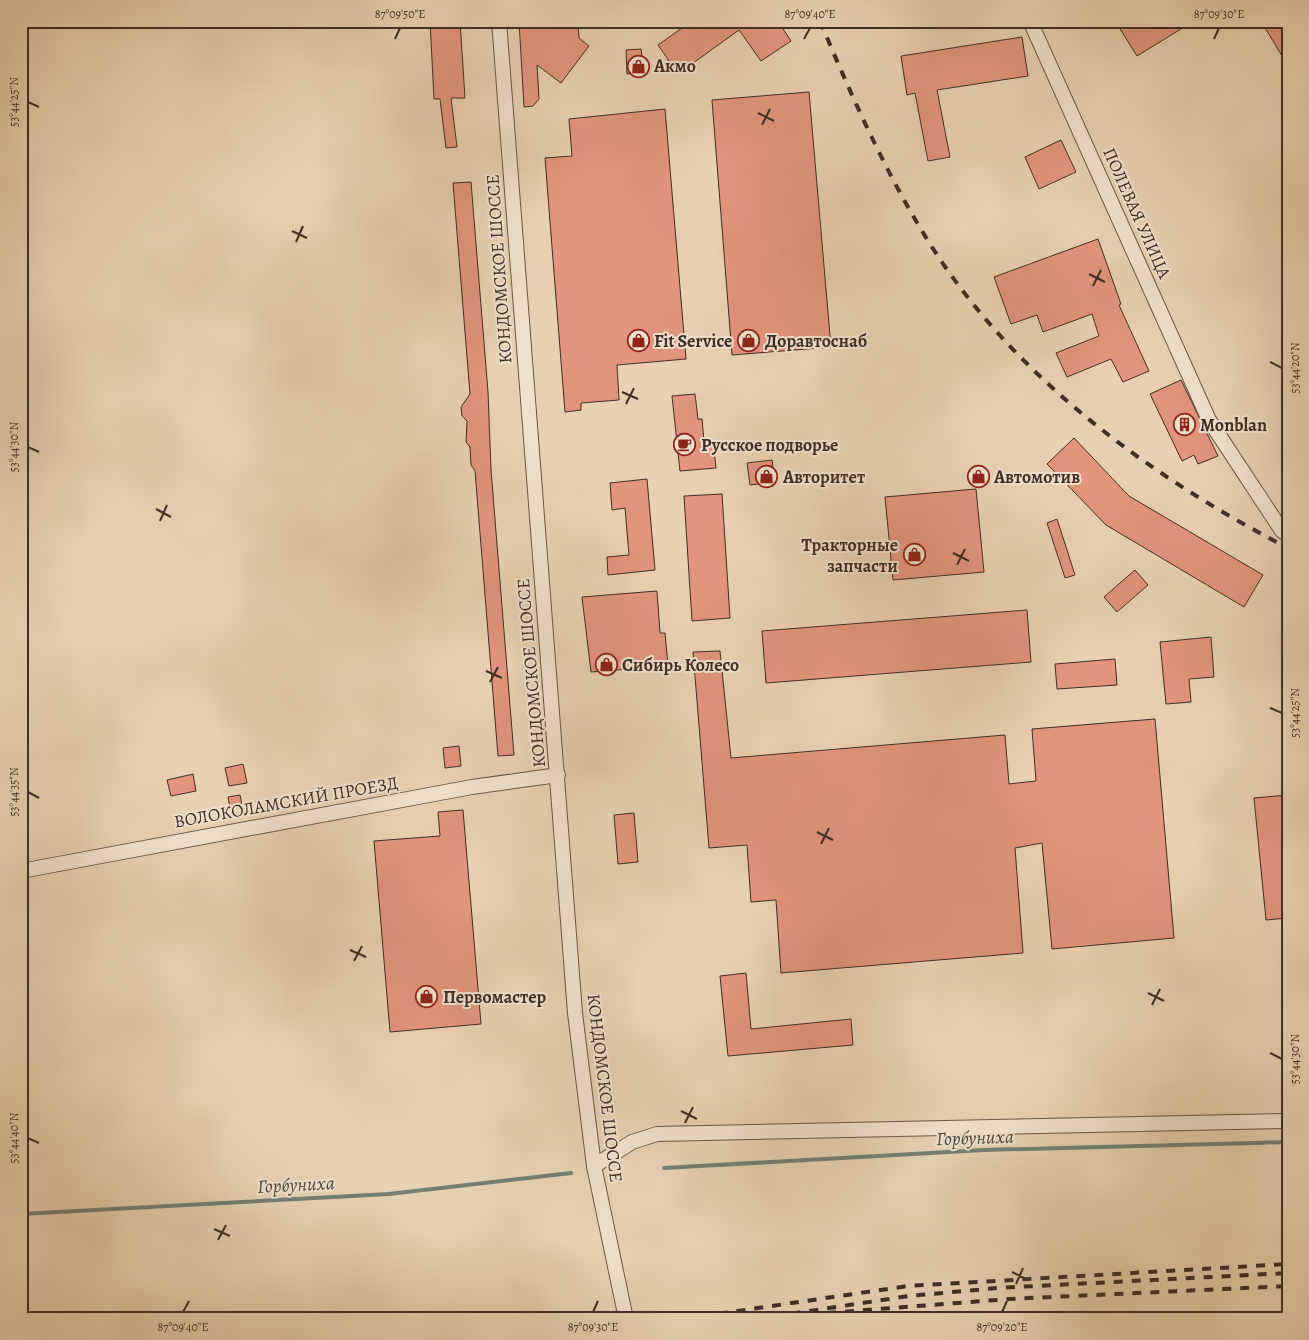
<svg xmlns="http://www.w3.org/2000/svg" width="1309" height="1340" font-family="Alegreya,serif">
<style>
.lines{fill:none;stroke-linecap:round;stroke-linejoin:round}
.stream{stroke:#738075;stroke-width:4}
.building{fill:#e3947f;stroke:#3d2e26}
.minor-casing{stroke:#685749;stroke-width:16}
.minor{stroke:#f0e1cd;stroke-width:14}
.rail{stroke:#3d2e26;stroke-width:4;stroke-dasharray:9 9;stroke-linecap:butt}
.ticks{fill:none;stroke:#3d2e26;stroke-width:2}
.labels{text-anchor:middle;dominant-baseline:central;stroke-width:4;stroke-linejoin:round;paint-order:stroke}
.poi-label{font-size:18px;font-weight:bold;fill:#3d2e26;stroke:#f0e1cd;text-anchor:start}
.street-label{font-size:18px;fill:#3d2e26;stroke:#f0e1cd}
.water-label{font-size:19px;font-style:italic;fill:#4f4940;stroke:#f0e1cd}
.neatline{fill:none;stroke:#3d2e26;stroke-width:2}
.ticks-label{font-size:12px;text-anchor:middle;fill:#3d2e26}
</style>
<rect width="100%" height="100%" fill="#e8d1b2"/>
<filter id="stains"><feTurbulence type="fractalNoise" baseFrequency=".004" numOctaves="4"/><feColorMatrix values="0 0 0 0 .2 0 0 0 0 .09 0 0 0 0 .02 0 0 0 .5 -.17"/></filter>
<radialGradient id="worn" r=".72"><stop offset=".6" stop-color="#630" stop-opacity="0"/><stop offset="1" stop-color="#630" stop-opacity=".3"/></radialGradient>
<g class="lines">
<!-- stream -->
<g class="stream">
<path d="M664,1168L984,1150L1288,1142"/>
<path d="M21,1214L389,1194L571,1173"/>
</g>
</g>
<!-- building -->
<g class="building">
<path d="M430,21H460L465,98H451L457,147L446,148L440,99H434Z"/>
<path d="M519,21H578L579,38L589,46L561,83L537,65L539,99L533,106L524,107Z"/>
<path d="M692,21H778L791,41L761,61L739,30L678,74L658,45Z"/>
<path d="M1115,21H1194L1137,56Z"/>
<path d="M1261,21H1288V66Z"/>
<path d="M1022,37L1028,76L937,90L950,157L928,161L915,93L907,95L901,56Z"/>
<path d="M641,49L644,72L627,74L626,50Z"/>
<path d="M809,92L831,347L732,355L712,100Z"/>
<path d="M665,109L686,359L617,365L619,400L581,403V410L565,412L545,158L572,156L569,119Z"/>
<path d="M1061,140L1076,172L1039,189L1025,157Z"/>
<path d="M471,182L488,392L491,470L514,755L498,756L475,471L471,465L470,447L466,442L467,421L462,416L461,407L470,394L453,183Z"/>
<path d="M1098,239L1121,304L1119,305L1149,371L1123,382L1111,359L1067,377L1056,353L1099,336L1092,314L1043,332L1037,315L1011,324L994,277Z"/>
<path d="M1181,380L1218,456L1198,464L1194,455L1182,461L1150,394Z"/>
<path d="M695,394L698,419H702L704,441H713L716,468L680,471L672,396Z"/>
<path d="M1074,438L1129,496L1263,575L1244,607L1106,525L1047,464Z"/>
<path d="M772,460L775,482L750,485L747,463Z"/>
<path d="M647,479L655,570L608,575L607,557L629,555L625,508L612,510L610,483Z"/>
<path d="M976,489L984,572L893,580L885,497Z"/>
<path d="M722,494L730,618L692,621L684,496Z"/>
<path d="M1057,519L1075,575L1065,578L1047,523Z"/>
<path d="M1135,570L1148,585L1117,612L1104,597Z"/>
<path d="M657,591L660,633H665L668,666L591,672L582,597Z"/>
<path d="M1027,610L1031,662L766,683L762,631Z"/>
<path d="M1211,637L1214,677L1189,679L1191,702L1166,704L1160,642Z"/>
<path d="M720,651L731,758L1005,735L1009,784L1036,781L1032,729L1155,719L1174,938L1052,949L1042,843L1015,848L1023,953L781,973L776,900L751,902L747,845L709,848L693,652Z"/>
<path d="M1115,659L1117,685L1057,689L1055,664Z"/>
<path d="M459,746L461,766L445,768L443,748Z"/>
<path d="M243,764L247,783L229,786L225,768Z"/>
<path d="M193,774L196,791L171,796L167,780Z"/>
<path d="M240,795L242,805L230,808L228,797Z"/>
<path d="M1288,795V918L1266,920L1254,798Z"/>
<path d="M463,810L481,1024L390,1032L374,841L440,836L438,812Z"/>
<path d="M634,813L638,862L618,864L614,815Z"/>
<path d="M746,973L751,1029L851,1019L853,1045L728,1056L720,976Z"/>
</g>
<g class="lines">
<defs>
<g id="minor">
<path d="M499,21L575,1013L594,1166L626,1319"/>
<path d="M1030,21L1209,420L1282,531L1288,534"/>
<path d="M21,871L472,787L558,775"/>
<path d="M594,1166L632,1142L657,1134L1288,1121"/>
</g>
</defs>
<!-- minor casing -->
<use href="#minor" class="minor-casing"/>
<!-- minor -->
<use href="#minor" class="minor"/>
<!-- rail -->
<g class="rail">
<path d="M820,21C852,97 886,174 930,244C1015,378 1149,476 1288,548"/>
<path d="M827,1313L1009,1299L1288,1286"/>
<path d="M683,1319L908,1286L1288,1264"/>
<path d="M756,1319L909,1296L997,1288L1288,1273"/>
</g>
</g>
<!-- ticks -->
<path class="ticks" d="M395,39L400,28M804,39L810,28M1214,39L1219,28M28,102L39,107M758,113L774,121M762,125L770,109M292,231L307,238M296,242L303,226M1089,274L1105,282M1093,286L1101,270M1270,362L1282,368M622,392L638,399M626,404L634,388M28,447L39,452M156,509L171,517M160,521L167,505M953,553L969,561M957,565L965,549M486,671L502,678M490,682L498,667M1270,708L1282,713M28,792L39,798M817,832L833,840M821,844L829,828M350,950L366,957M354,961L362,946M1148,993L1164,1001M1152,1005L1160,989M1270,1053L1282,1059M681,1111L697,1119M685,1123L693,1107M28,1138L39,1143M214,1229L230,1236M218,1240L226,1225M1012,1272L1028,1280M1016,1284L1023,1268M183,1312L189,1301M593,1312L598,1301M1002,1312L1007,1301"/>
<!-- icons -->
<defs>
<symbol id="shop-ring" viewBox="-11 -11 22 22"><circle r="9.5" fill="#f0e1cd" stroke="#8f2418" stroke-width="1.5"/><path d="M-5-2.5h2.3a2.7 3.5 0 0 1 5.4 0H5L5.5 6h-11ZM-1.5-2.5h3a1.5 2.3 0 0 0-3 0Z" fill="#8f2418"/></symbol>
<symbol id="building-ring" viewBox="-11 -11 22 22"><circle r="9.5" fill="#f0e1cd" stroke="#8f2418" stroke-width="1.5"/><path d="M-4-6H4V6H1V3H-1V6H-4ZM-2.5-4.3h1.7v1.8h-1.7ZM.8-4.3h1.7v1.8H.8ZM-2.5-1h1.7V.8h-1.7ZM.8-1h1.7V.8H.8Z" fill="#8f2418"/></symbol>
<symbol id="cafe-ring" viewBox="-11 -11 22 22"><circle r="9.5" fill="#f0e1cd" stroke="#8f2418" stroke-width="1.5"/><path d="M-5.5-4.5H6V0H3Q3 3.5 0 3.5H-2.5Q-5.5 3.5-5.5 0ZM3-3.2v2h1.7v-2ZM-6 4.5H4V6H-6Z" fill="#8f2418"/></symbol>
</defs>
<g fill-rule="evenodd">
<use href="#shop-ring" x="626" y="54" width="25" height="25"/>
<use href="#shop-ring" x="626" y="328" width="25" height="25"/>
<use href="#shop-ring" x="736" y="328" width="25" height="25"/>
<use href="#building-ring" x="1172" y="412" width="25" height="25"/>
<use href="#cafe-ring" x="672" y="432" width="25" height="25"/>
<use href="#shop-ring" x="754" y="464" width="25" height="25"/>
<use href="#shop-ring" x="966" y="464" width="25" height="25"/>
<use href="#shop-ring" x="902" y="542" width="25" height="25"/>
<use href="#shop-ring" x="594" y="652" width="25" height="25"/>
<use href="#shop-ring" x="414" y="984" width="25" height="25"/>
</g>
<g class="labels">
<!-- poi labels -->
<g class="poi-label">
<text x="654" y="66">Акмо</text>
<text x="654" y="341">Fit Service</text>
<text x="765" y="341">Доравтоснаб</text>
<text x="1200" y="425">Monblan</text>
<text x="701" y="445">Русское подворье</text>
<text x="783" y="477">Авторитет</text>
<text x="994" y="477">Автомотив</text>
<text x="898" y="545" text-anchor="end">Тракторные<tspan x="898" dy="21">запчасти</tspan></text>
<text x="622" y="665">Сибирь Колесо</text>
<text x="443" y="997">Первомастер</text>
</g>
<!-- street labels -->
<g class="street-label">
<text transform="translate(1137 213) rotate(66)">ПОЛЕВАЯ УЛИЦА</text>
<text transform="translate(499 269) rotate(-94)">КОНДОМСКОЕ ШОССЕ</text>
<text transform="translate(531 673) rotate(-95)">КОНДОМСКОЕ ШОССЕ</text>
<text transform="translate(286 802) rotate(-10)">ВОЛОКОЛАМСКИЙ ПРОЕЗД</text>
<text transform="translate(605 1088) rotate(83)">КОНДОМСКОЕ ШОССЕ</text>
</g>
<!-- water labels -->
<g class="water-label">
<text transform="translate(975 1138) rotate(-2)">Горбуниха</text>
<text transform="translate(296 1185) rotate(-3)">Горбуниха</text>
</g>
</g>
<!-- margin -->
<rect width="1309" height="1340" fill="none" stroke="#e8d1b2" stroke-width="55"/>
<rect x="28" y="28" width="1254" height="1284" class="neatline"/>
<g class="ticks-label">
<text x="400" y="18">87°09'50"E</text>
<text x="810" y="18">87°09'40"E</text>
<text x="1219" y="18">87°09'30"E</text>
<text transform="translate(14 102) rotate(-90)" y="4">53°44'25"N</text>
<text transform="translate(1295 368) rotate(-90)" y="4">53°44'20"N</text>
<text transform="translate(14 447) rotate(-90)" y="4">53°44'30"N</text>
<text transform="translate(1295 713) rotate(-90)" y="4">53°44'25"N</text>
<text transform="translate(14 792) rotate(-90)" y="4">53°44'35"N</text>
<text transform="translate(1295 1059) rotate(-90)" y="4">53°44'30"N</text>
<text transform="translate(14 1138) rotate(-90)" y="4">53°44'40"N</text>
<text x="183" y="1331">87°09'40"E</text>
<text x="593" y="1331">87°09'30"E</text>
<text x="1002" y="1331">87°09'20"E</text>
</g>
<rect width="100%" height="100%" filter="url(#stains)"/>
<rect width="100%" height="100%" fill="url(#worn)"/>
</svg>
